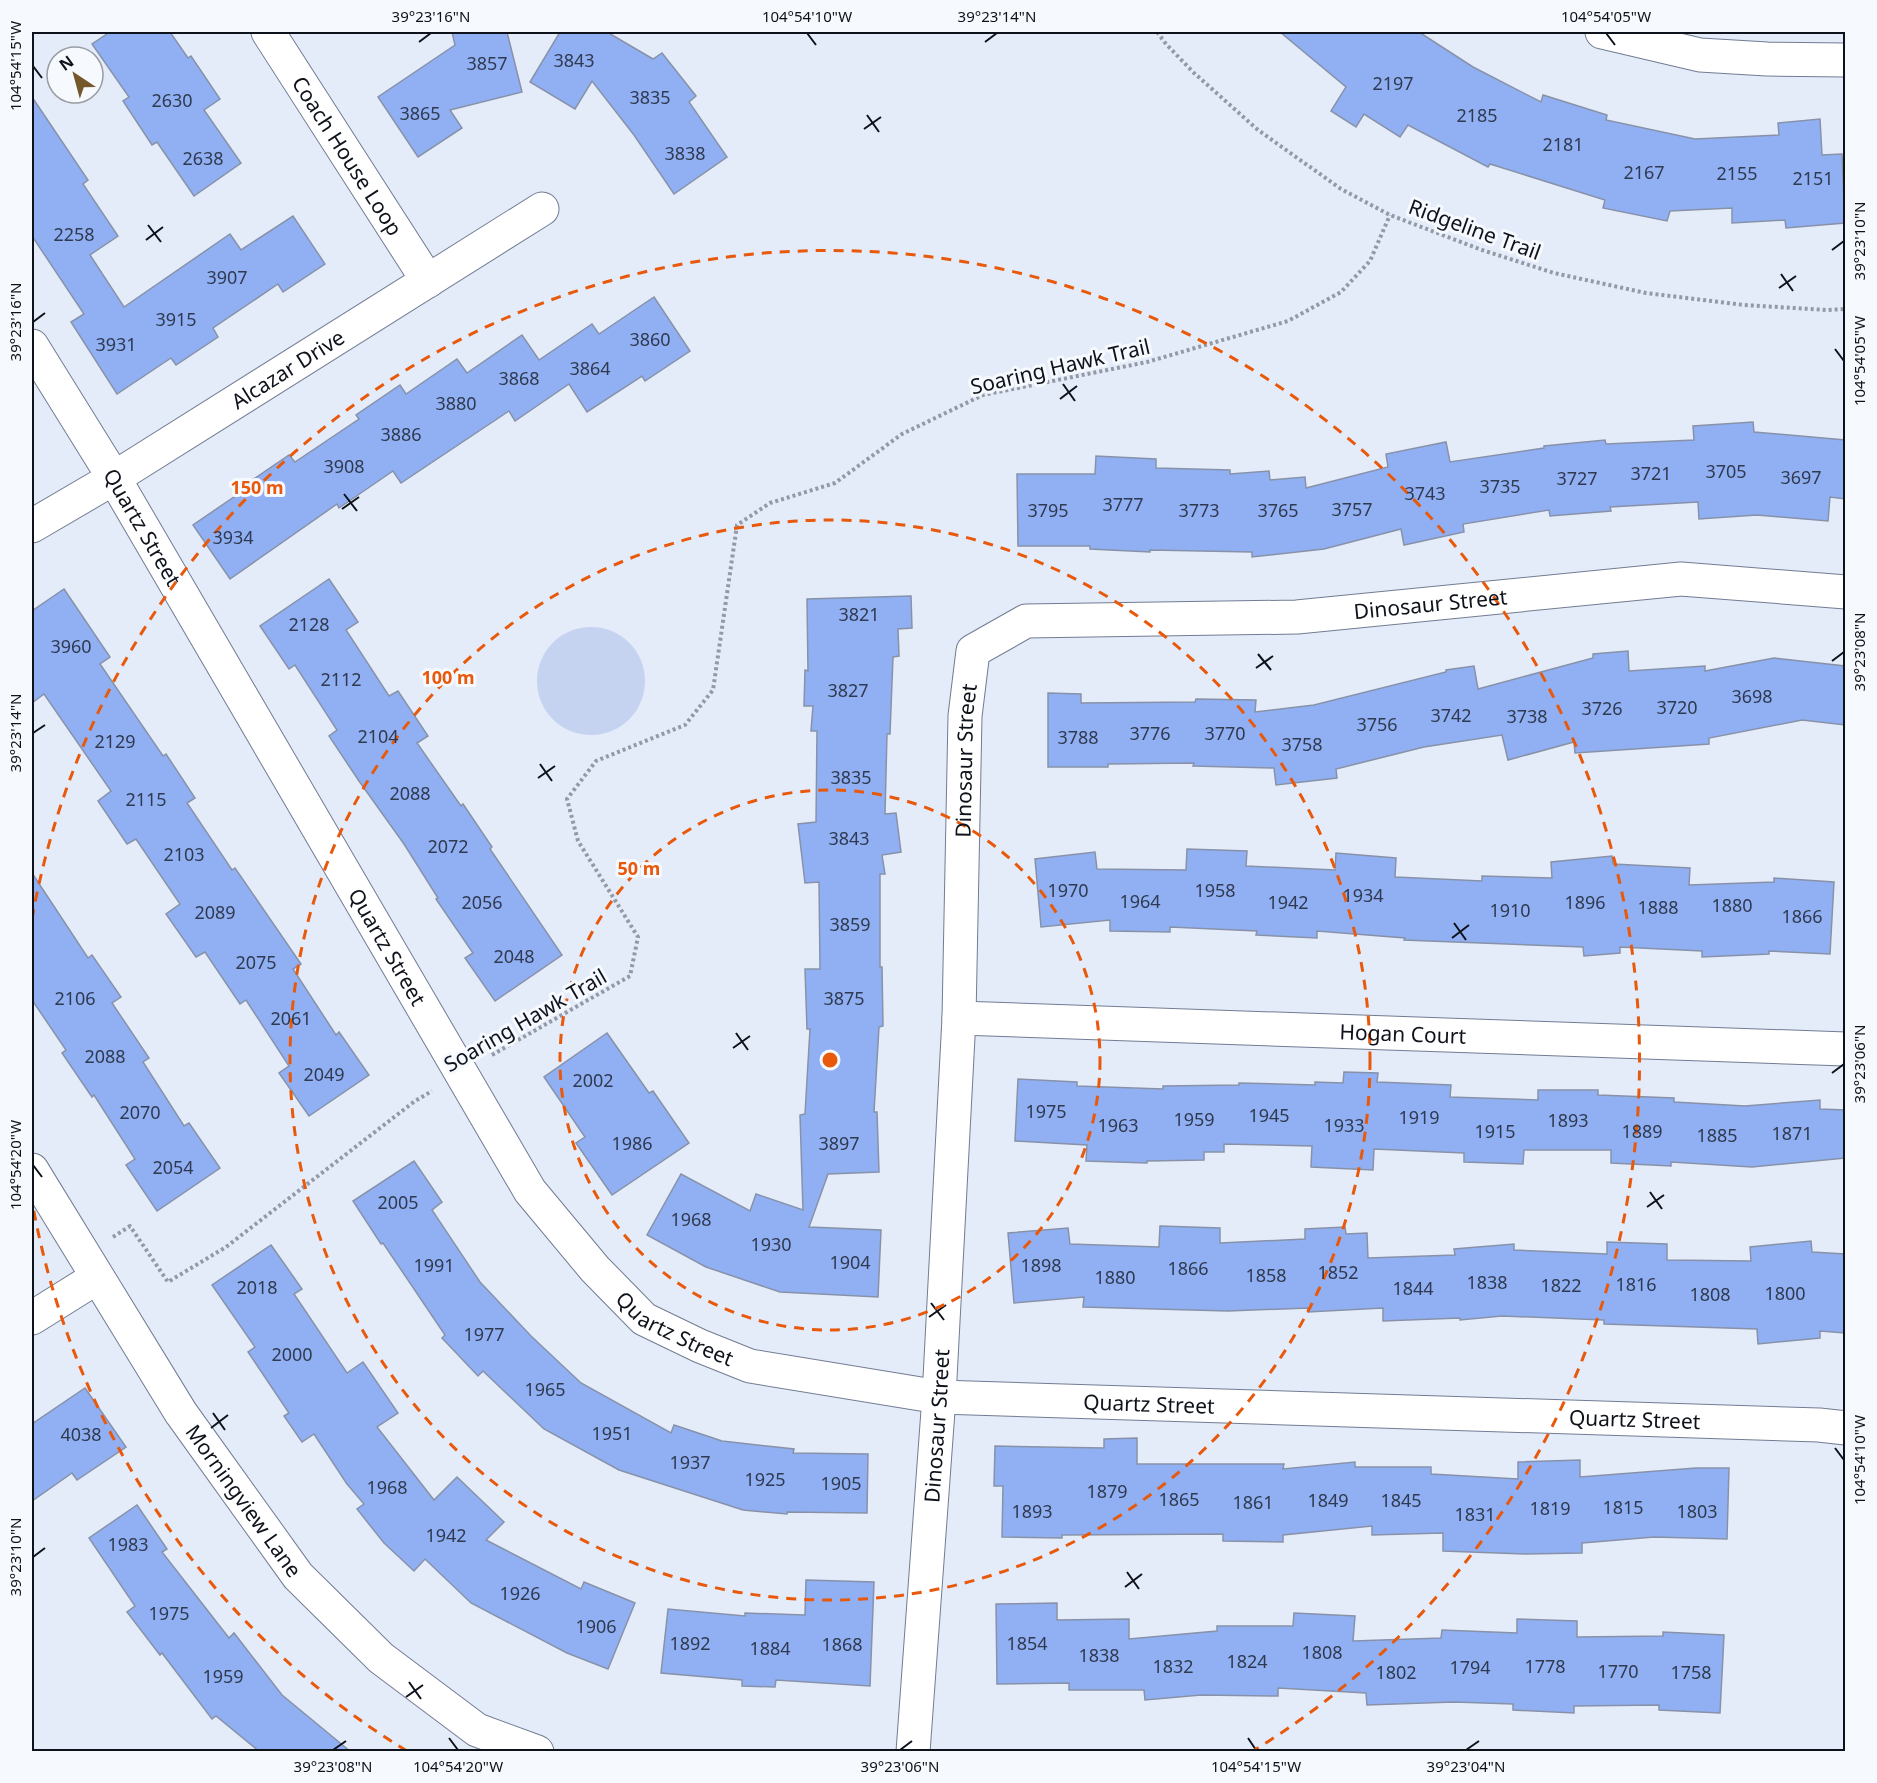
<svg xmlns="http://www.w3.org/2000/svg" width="1877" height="1783" font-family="'Noto Sans',sans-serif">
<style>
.green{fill:#c5d3f1}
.building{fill:#91b0f3;stroke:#8792a9;stroke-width:1.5}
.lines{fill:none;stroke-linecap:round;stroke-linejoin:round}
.street-casing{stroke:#727c92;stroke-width:35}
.path{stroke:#9399a5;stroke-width:4;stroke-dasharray:3 3;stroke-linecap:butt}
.street{stroke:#fff;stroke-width:33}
.ticks{fill:none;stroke:#0e121a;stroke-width:2}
.ring{fill:none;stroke:#e8590c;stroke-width:3;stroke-dasharray:10 8}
.labels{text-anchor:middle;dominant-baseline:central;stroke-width:6;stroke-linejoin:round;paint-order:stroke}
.number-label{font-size:18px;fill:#2f3a50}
.street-label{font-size:21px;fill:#0e121a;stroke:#f6f9fe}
.centre{fill:#e8590c;stroke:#f6f9fe;stroke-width:3}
.ring-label{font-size:18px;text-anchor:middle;font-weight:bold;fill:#e8590c;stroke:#f6f9fe;stroke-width:6;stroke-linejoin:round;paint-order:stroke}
.neatline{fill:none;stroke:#0e121a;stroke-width:2}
.ticks-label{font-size:15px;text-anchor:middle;fill:#0e121a}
</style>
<rect width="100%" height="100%" fill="#e4ecfa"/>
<!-- green -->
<circle class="green" cx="591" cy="681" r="54"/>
<!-- building -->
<g class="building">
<path d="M110,32H170L188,58L191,56L220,99L204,110L241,163L194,196L157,142L152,145L123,101L129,97L92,44Z"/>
<path d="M452,32H507L522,92L450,110L462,128L418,157L378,97L455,45Z"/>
<path d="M560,32H607L653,59L662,53L696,96L689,102L727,157L674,194L634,135L592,81L575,109L530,82Z"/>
<path d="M1280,32H1419L1473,67L1541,102L1543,95L1607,115L1606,120L1695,139L1779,135L1778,123L1820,119L1822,155L1842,154L1845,223L1786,228L1785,220L1732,223V208L1670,211L1667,221L1603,208L1605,200L1490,164L1488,167L1408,125L1400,137L1364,114L1356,127L1331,111L1346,87Z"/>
<path d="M32,97L88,180L83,184L118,236L90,255L124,307L230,234L241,250L293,216L325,264L283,292L278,284L213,328L218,337L176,365L171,358L117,394L71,322L84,314L32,236Z"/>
<path d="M654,297L690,351L645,381L642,376L587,412L569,384L515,421L509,411L401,483L393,471L339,508L337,504L230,579L193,525L247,488L245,485L289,455L295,462L359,419L356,415L400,385L406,394L457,359L467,373L522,335L539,360L592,324L599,334Z"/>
<path d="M1753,422L1754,432L1845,440V499L1830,497L1828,521L1757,515L1699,519L1698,502L1610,507L1611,511L1550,516L1549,510L1463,524L1464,532L1404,545L1401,529L1324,549L1252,557V552L1150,550V552L1090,549V546H1018L1017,474H1095L1096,456L1156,459V468L1230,470V474L1269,471L1270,480L1305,477L1306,488L1388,467L1386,454L1446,442L1450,462L1544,448V446L1605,440L1606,444L1694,440L1693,426Z"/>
<path d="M329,579L358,622L346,630L389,696L398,691L428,736L417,743L461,806L463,804L492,847L490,849L562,955L495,1001L465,958L473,953L436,899L438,898L404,844L359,781L329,736L337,730L295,665L289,669L260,626Z"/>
<path d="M64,589L110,657L100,664L163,756L166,754L195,798L187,803L232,870L235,868L301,964L293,969L336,1035L339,1032L369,1075L309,1116L279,1073L289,1066L246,1000L240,1004L205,952L196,957L166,914L180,904L136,839L127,844L98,801L111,791L44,694L32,703V611Z"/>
<path d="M911,596L912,628L898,629L899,656L893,657L890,734H887L885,814L896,813L901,852L882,855L885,874H880V967H882L883,1026L879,1027L874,1112H877L879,1172L828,1174L809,1227L881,1230L878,1297L780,1292L706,1267L647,1235L681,1174L750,1211L756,1194L803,1210L800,1115L805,1114L810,1029H807L805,969H820L819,882L805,883L798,824L816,822L817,731H811L813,706H804L805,670L808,671L807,599Z"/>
<path d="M1628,651L1629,671L1705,666V671L1774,658L1845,666V725L1802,720L1709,738V744L1575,753L1574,742L1508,760L1502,735L1424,747L1336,769L1337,778L1276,785L1274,768L1193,766L1194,763L1108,764V767H1048V693L1081,694V703L1195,702L1196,699L1256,700L1255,712L1314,705L1446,672V670L1474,666L1478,689L1593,658V654Z"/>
<path d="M1187,849L1247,851L1246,866L1335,870L1336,853L1396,858L1395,877L1482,881V876L1552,878L1551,862L1612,856L1613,864L1690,868L1689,885L1774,882V878L1834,882L1830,954L1769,951V954L1702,957V951L1620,947V953L1584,956L1583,947L1404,940L1405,938L1317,931V938L1256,935L1257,931L1170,927V932L1110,931V920L1041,927L1035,859L1095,852L1097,869L1186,870Z"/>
<path d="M32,873L88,958L92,955L121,997L112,1003L149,1058L143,1062L184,1126L189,1123L220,1168L157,1211L126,1165L135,1159L94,1095L92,1097L62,1053L66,1050L32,1000Z"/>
<path d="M607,1033L649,1093L653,1091L689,1143L612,1195L576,1143L585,1137L544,1077Z"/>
<path d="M1344,1072L1378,1073L1377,1082L1451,1085L1450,1097L1538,1100V1090H1598V1095L1674,1098V1102L1745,1106L1820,1100V1109L1845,1110V1158L1752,1167L1671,1162V1166L1611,1163V1150H1524L1523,1164L1464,1162V1153L1374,1149L1373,1170L1311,1167L1312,1146L1224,1144V1152H1204V1160L1147,1161V1163L1086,1161L1087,1145L1015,1141L1018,1079L1077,1082V1086L1163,1089V1086L1239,1085V1083L1315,1085V1082L1343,1083Z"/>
<path d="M414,1161L442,1202L432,1210L480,1282L531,1336L581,1383L671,1433L674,1425L722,1441L794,1449L793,1453L868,1454L867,1513L787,1512V1514L743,1510L619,1470L544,1429L483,1371L478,1376L442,1338L445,1335L383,1243L381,1244L353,1201Z"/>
<path d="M1160,1226L1220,1228V1243L1305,1239V1229L1345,1227L1346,1234L1367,1233L1368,1258L1455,1255L1454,1249L1514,1244V1250L1607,1254V1242L1667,1244V1260L1751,1261L1750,1247L1811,1241L1812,1252L1845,1254V1333L1820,1331V1338L1758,1344L1757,1329L1604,1324V1320L1502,1316L1460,1320V1318L1383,1321V1308L1308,1312V1308L1228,1311L1083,1307L1084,1297L1014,1303L1008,1233L1068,1228L1070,1244L1159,1247Z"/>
<path d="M271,1245L302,1289L294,1294L347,1373L363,1362L398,1413L377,1427L434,1500L457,1477L504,1522L486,1540L581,1589L584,1582L635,1603L608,1669L567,1653L471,1603L425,1559L414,1571L384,1543L357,1509L364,1504L347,1484L314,1434L302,1442L284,1416L289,1413L248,1352L255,1347L212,1285Z"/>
<path d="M85,1388L126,1447L77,1480L72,1473L32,1501V1424Z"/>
<path d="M1137,1438V1464H1284L1283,1469L1355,1462V1467H1431V1474L1518,1479V1462L1580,1460V1477L1696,1468H1729L1727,1539L1654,1537L1582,1543V1553L1525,1554L1443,1551V1533L1372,1535V1526L1283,1535V1542L1223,1541V1534L1062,1535V1538L1002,1537L1003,1486H994L995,1446L1104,1448V1439Z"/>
<path d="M137,1505L167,1549L162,1552L229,1638L234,1633L282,1695L351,1752H260L216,1716L212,1719L162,1653L160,1655L127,1612L135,1606L89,1538Z"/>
<path d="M806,1580L874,1582L870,1686L776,1680L775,1687L742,1686V1680L661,1673L668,1609L745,1616V1613L805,1615Z"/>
<path d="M1057,1603V1620L1129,1619V1639L1217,1631V1626H1293L1294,1613L1355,1616L1353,1641L1441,1638L1442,1630L1517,1633V1619L1577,1621V1637L1663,1636V1632L1724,1635L1720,1713L1659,1710V1705L1574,1706V1713L1513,1710V1704L1454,1702L1367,1705L1366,1693L1278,1688V1696L1201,1695L1145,1700L1144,1690H1069V1683L997,1684L996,1604Z"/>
</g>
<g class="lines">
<defs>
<g id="street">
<path id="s1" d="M268,32L428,281"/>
<path d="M1602,32L1700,55L1767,59L1846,60"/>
<path id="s2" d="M32,346L114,478L530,1191L595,1269L644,1319L700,1346L750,1366L939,1397L1819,1425L1846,1428"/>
<path id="s3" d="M32,526L114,478L542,209"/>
<path id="s4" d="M959,1018L1846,1049"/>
<path id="s5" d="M32,1170L181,1413L298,1576L381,1658L477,1730L537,1752"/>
<path d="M32,1318L96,1278"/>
<path id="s6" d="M913,1752L939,1397L959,1018L965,716L973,651L1026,621L1297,617L1681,579L1846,592"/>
</g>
</defs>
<!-- street casing -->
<use href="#street" class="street-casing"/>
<!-- path -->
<g class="path">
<path d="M1157,32L1166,44L1194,73L1258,130L1341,189L1390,215L1482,250L1554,273L1646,293L1744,305L1827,310L1846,309"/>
<path d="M492,1055L630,976L638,937L578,841L567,799L596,761L685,725L713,690L737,525L770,503L835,483L902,434L983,395L1147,362L1288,321L1341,292L1370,261L1390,215"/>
<path d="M113,1237L130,1226L168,1282L226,1247L415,1101L432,1091"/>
</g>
<!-- street -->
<use href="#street" class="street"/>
</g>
<!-- ticks -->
<path class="ticks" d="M807,33L816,45M1606,33L1615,45M419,42L431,33M985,42L997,33M33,66L42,78M867,115L879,132M864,129L881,117M148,225L161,242M146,240L163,227M1832,250L1844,241M1781,274L1793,291M1779,288L1796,276M33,322L45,313M1835,349L1844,361M1063,384L1075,401M1060,399L1077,386M344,494L357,511M342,509L359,497M1258,654L1271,670M1832,661L1844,652M1256,668L1273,656M33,733L45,725M540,764L552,781M538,778L555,766M1454,923L1466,940M1452,938L1469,925M736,1033L748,1050M733,1048L750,1036M1832,1073L1844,1064M33,1165L42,1177M1650,1192L1662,1209M1647,1207L1664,1195M931,1303L944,1320M929,1317L946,1305M213,1413L225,1430M211,1428L228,1415M1835,1448L1844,1460M33,1557L45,1548M1127,1572L1139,1589M1125,1587L1142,1574M409,1682L421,1699M406,1697L423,1685M449,1738L458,1750M1248,1738L1256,1750M333,1750L346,1741M900,1750L912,1741M1466,1750L1479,1741"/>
<!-- distance rings -->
<g class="ring">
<circle cx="830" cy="1060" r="270"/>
<circle cx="830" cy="1060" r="540"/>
<path d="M407 1751A810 810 0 0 1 32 1201M32 919A810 810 0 1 1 1253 1751"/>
</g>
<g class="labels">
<!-- number labels -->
<g class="number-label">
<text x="574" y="60">3843</text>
<text x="487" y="63">3857</text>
<text x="1393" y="83">2197</text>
<text x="650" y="97">3835</text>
<text x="172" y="100">2630</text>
<text x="420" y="113">3865</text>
<text x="1477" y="115">2185</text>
<text x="1563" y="144">2181</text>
<text x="685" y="153">3838</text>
<text x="203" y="158">2638</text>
<text x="1644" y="172">2167</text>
<text x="1737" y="173">2155</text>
<text x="1813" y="178">2151</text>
<text x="74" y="234">2258</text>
<text x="227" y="277">3907</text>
<text x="176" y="319">3915</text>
<text x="650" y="339">3860</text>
<text x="116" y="344">3931</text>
<text x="590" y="368">3864</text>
<text x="519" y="378">3868</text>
<text x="456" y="403">3880</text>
<text x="401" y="434">3886</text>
<text x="344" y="466">3908</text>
<text x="1726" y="471">3705</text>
<text x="1651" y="473">3721</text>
<text x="1801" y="477">3697</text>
<text x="1577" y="478">3727</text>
<text x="1500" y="486">3735</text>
<text x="1425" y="493">3743</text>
<text x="1123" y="504">3777</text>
<text x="1352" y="509">3757</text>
<text x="1048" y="510">3795</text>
<text x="1199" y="510">3773</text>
<text x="1278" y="510">3765</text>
<text x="233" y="537">3934</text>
<text x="859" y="614">3821</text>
<text x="309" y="624">2128</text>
<text x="71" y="646">3960</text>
<text x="341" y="679">2112</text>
<text x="848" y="690">3827</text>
<text x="1752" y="696">3698</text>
<text x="1677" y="707">3720</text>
<text x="1602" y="708">3726</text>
<text x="1451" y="715">3742</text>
<text x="1527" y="716">3738</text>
<text x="1377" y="724">3756</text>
<text x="1150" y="733">3776</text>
<text x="1225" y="733">3770</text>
<text x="378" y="736">2104</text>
<text x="1078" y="737">3788</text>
<text x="115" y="741">2129</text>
<text x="1302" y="744">3758</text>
<text x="851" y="777">3835</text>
<text x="410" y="793">2088</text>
<text x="146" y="799">2115</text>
<text x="849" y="838">3843</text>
<text x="448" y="846">2072</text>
<text x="184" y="854">2103</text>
<text x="1068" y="890">1970</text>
<text x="1215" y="890">1958</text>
<text x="1363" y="895">1934</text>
<text x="1140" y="901">1964</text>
<text x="482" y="902">2056</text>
<text x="1288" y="902">1942</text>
<text x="1585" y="902">1896</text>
<text x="1732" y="905">1880</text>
<text x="1658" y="907">1888</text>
<text x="1510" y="910">1910</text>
<text x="215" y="912">2089</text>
<text x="1802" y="916">1866</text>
<text x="850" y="924">3859</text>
<text x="514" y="956">2048</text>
<text x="256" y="962">2075</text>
<text x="75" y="998">2106</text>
<text x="844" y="998">3875</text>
<text x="291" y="1018">2061</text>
<text x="105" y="1056">2088</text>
<text x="324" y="1074">2049</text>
<text x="593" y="1080">2002</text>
<text x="1046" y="1111">1975</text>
<text x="140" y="1112">2070</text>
<text x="1269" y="1115">1945</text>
<text x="1419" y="1117">1919</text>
<text x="1194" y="1119">1959</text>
<text x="1568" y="1120">1893</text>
<text x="1118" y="1125">1963</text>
<text x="1344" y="1125">1933</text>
<text x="1495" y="1131">1915</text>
<text x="1642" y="1131">1889</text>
<text x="1792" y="1133">1871</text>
<text x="1717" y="1135">1885</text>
<text x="632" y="1143">1986</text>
<text x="839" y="1143">3897</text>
<text x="173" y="1167">2054</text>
<text x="398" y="1202">2005</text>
<text x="691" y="1219">1968</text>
<text x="771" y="1244">1930</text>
<text x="850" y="1262">1904</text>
<text x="434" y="1265">1991</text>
<text x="1041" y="1265">1898</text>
<text x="1188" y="1268">1866</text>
<text x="1338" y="1272">1852</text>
<text x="1266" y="1275">1858</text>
<text x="1115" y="1277">1880</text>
<text x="1487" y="1282">1838</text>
<text x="1636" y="1284">1816</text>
<text x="1561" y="1285">1822</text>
<text x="257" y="1287">2018</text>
<text x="1413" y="1288">1844</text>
<text x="1785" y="1293">1800</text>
<text x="1710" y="1294">1808</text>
<text x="484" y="1334">1977</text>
<text x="292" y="1354">2000</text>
<text x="545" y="1389">1965</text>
<text x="612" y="1433">1951</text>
<text x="81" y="1434">4038</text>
<text x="690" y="1462">1937</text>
<text x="765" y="1479">1925</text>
<text x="841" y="1483">1905</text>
<text x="387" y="1487">1968</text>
<text x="1107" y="1491">1879</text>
<text x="1179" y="1499">1865</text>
<text x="1328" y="1500">1849</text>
<text x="1401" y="1500">1845</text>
<text x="1253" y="1502">1861</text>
<text x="1623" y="1507">1815</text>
<text x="1550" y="1508">1819</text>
<text x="1032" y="1511">1893</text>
<text x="1697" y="1511">1803</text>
<text x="1475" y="1514">1831</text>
<text x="446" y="1535">1942</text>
<text x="128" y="1544">1983</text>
<text x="520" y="1593">1926</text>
<text x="169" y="1613">1975</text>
<text x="596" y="1626">1906</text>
<text x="690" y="1643">1892</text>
<text x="1027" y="1643">1854</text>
<text x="842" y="1644">1868</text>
<text x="770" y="1648">1884</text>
<text x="1322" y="1652">1808</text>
<text x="1099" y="1655">1838</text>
<text x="1247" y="1661">1824</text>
<text x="1173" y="1666">1832</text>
<text x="1545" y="1666">1778</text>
<text x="1470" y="1667">1794</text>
<text x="1618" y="1671">1770</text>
<text x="1396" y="1672">1802</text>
<text x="1691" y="1672">1758</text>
<text x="223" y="1676">1959</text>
</g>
<!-- street labels -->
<g class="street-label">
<text stroke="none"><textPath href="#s1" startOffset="147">Coach House Loop</textPath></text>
<text transform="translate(1475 229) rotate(20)">Ridgeline Trail</text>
<text transform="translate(1060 366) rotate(-13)">Soaring Hawk Trail</text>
<text stroke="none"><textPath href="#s3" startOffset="300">Alcazar Drive</textPath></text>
<text stroke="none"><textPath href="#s2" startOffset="212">Quartz Street</textPath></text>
<text stroke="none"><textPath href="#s6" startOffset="1569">Dinosaur Street</textPath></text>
<text stroke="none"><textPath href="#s6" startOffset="993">Dinosaur Street</textPath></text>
<text stroke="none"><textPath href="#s2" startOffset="698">Quartz Street</textPath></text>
<text transform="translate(525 1020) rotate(-30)">Soaring Hawk Trail</text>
<text stroke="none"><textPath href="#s4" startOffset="444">Hogan Court</textPath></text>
<text stroke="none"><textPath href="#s2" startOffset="1184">Quartz Street</textPath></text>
<text stroke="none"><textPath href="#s2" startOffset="1670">Quartz Street</textPath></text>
<text stroke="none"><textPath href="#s2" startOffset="2156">Quartz Street</textPath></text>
<text stroke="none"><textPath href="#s6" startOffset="327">Dinosaur Street</textPath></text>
<text stroke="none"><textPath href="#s5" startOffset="393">Morningview Lane</textPath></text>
</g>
</g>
<circle cx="830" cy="1060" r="9" class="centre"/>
<g class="ring-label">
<text x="257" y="494">150 m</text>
<text x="448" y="684">100 m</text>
<text x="639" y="875">50 m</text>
</g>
<!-- border -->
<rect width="1877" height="1783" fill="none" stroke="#f6f9fe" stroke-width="66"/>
<!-- north arrow -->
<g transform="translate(75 75) rotate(324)"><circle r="28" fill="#f6f9fe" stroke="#999da3" stroke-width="1.5"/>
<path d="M0-4.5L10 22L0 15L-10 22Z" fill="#74582b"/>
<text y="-9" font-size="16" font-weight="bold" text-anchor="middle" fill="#0e121a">N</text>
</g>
<rect x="33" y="33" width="1811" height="1717" class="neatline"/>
<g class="ticks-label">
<text x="431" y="22">39°23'16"N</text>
<text x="807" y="22">104°54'10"W</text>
<text x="997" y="22">39°23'14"N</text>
<text x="1606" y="22">104°54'05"W</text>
<text transform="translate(16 66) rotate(-90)" y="5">104°54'15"W</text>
<text transform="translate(1860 241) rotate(-90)" y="5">39°23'10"N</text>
<text transform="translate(16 322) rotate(-90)" y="5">39°23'16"N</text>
<text transform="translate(1860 361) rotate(-90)" y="5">104°54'05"W</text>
<text transform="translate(1860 652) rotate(-90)" y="5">39°23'08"N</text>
<text transform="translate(16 733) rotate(-90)" y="5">39°23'14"N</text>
<text transform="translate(1860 1064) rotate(-90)" y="5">39°23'06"N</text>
<text transform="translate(16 1165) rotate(-90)" y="5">104°54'20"W</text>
<text transform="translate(1860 1460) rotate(-90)" y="5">104°54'10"W</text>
<text transform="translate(16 1557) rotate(-90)" y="5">39°23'10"N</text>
<text x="333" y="1772">39°23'08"N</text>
<text x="458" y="1772">104°54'20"W</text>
<text x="900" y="1772">39°23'06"N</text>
<text x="1256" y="1772">104°54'15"W</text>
<text x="1466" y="1772">39°23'04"N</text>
</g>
</svg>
